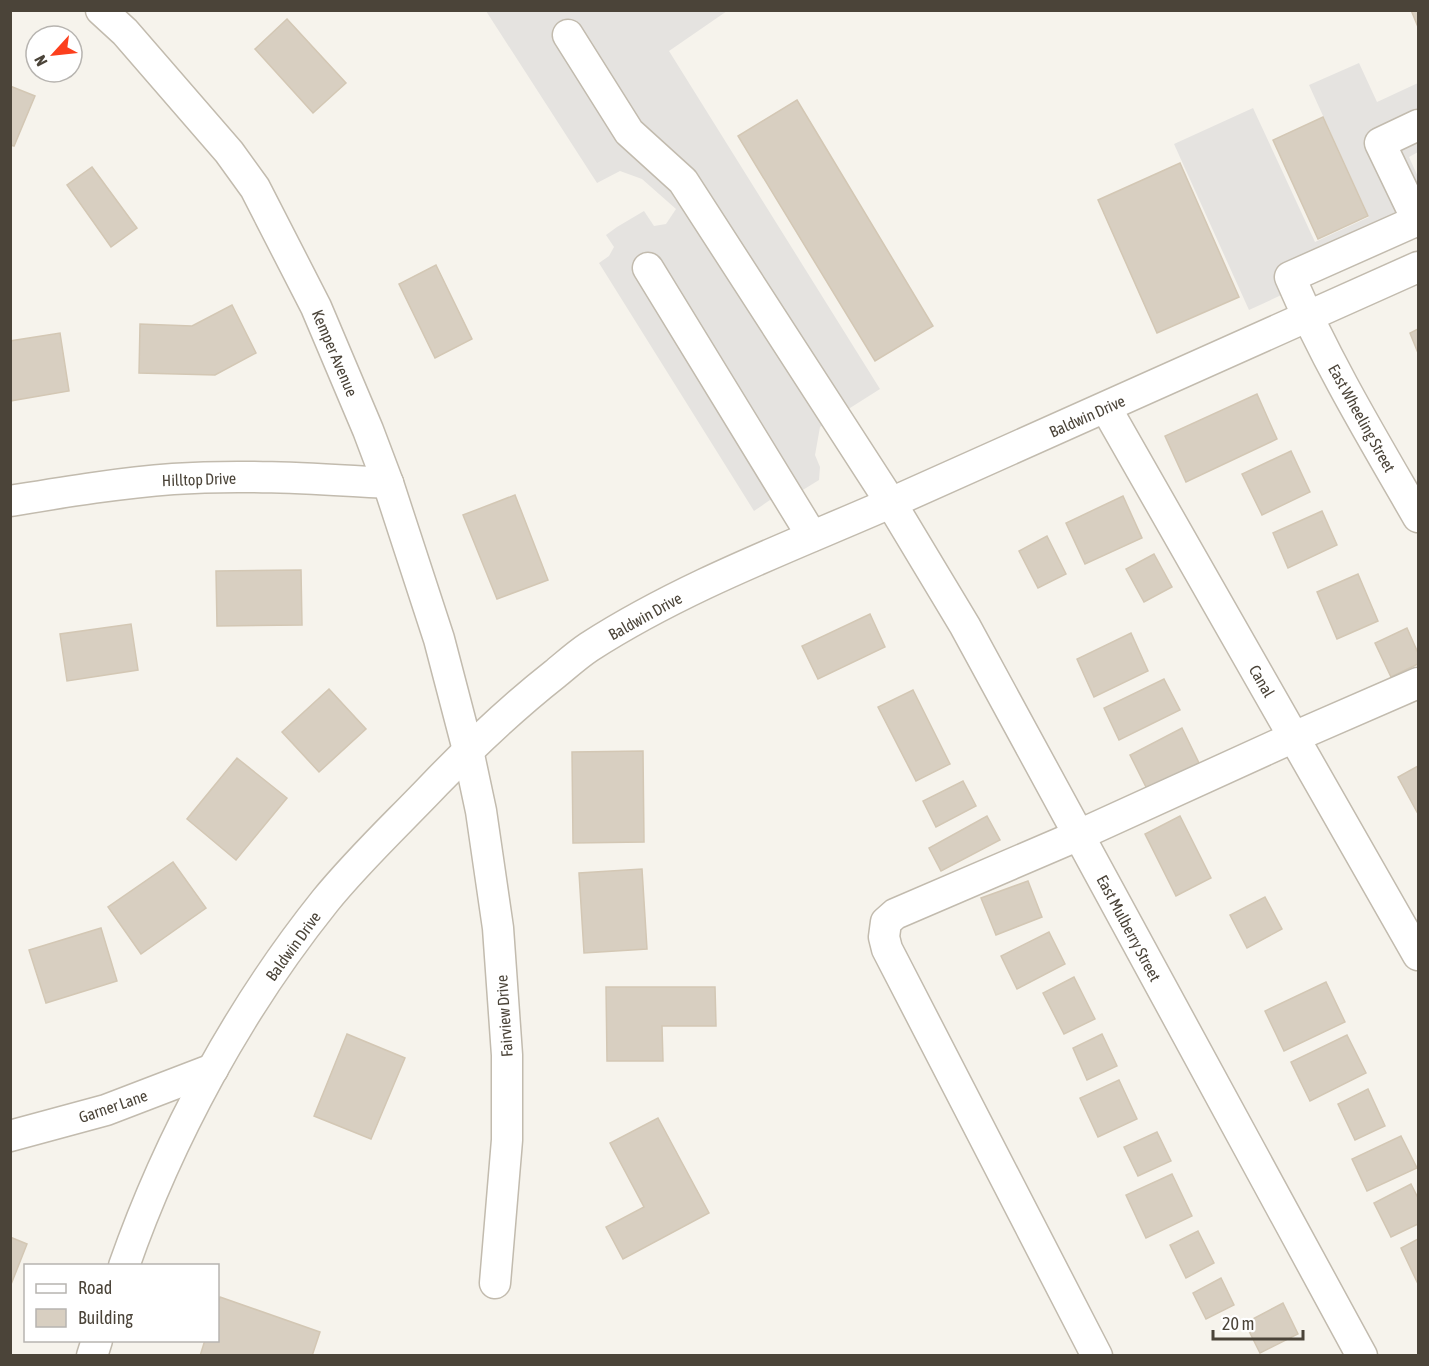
<svg xmlns="http://www.w3.org/2000/svg" width="1429" height="1366" font-family="'Asap Condensed',sans-serif">
<style>
.parking{fill:#e5e3e0}
.building{fill:#d8cfc1;stroke:#d3c7b4;stroke-width:1.5}
.lines{fill:none;stroke-linecap:round;stroke-linejoin:round}
.minor-casing{stroke:#c2bbae;stroke-width:33}
.minor{stroke:#fff;stroke-width:30}
.labels{text-anchor:middle;dominant-baseline:central;stroke-width:5;stroke-linejoin:round;paint-order:stroke}
.street-label{font-size:16px;fill:#4b4439;stroke:#fff}
</style>
<rect width="100%" height="100%" fill="#f6f3ec"/>
<!-- parking -->
<g class="parking">
<path d="M486,11H727L669,51L880,389L820,427L815,455L820,467L819,480L780,504L770,500L754,511L599,263L609,256L614,247L606,235L617,227L644,211L654,226L666,224L676,209L642,179L620,171L597,183Z"/>
<path d="M1359,63L1377,102L1418,83V152L1409,157L1418,177V232L1249,310L1174,144L1253,108L1315,242L1369,217L1309,85Z"/>
</g>
<!-- building -->
<g class="building">
<path d="M1411,10H1418V27Z"/>
<path d="M287,19L346,83L313,113L255,49Z"/>
<path d="M10,86L35,96L14,146L10,145Z"/>
<path d="M797,100L933,326L875,361L738,136Z"/>
<path d="M1323,117L1368,216L1318,239L1273,140Z"/>
<path d="M1180,163L1239,297L1157,333L1098,200Z"/>
<path d="M92,167L137,228L111,247L67,185Z"/>
<path d="M436,265L472,339L435,358L399,284Z"/>
<path d="M232,305L256,353L215,375L139,373L140,324L192,326Z"/>
<path d="M1418,329V353L1410,333Z"/>
<path d="M60,333L69,391L10,401V341Z"/>
<path d="M1257,394L1277,439L1186,482L1165,436Z"/>
<path d="M1291,451L1310,492L1262,515L1242,474Z"/>
<path d="M515,495L548,580L497,599L463,515Z"/>
<path d="M1123,496L1142,538L1085,564L1066,523Z"/>
<path d="M1322,511L1337,545L1288,568L1273,533Z"/>
<path d="M1047,536L1066,574L1038,588L1019,551Z"/>
<path d="M1154,554L1172,587L1144,602L1126,569Z"/>
<path d="M301,570L302,625L217,626L216,571Z"/>
<path d="M1358,574L1378,621L1337,639L1317,592Z"/>
<path d="M870,614L885,647L818,679L802,646Z"/>
<path d="M131,624L138,670L67,681L60,634Z"/>
<path d="M1407,628L1418,653V664L1391,677L1375,643Z"/>
<path d="M1131,633L1148,671L1094,697L1077,659Z"/>
<path d="M1164,679L1180,710L1119,740L1104,708Z"/>
<path d="M329,689L366,729L319,772L282,732Z"/>
<path d="M913,690L950,764L916,781L878,707Z"/>
<path d="M1182,728L1199,763L1147,789L1130,755Z"/>
<path d="M643,751L644,842L573,843L572,752Z"/>
<path d="M237,758L287,798L236,860L187,819Z"/>
<path d="M1418,766V811L1417,812L1398,777Z"/>
<path d="M963,781L976,806L936,827L923,801Z"/>
<path d="M987,816L1000,840L941,871L929,848Z"/>
<path d="M1180,816L1211,878L1176,896L1145,834Z"/>
<path d="M173,862L206,908L141,954L108,907Z"/>
<path d="M642,869L647,949L584,953L579,873Z"/>
<path d="M1028,881L1042,917L996,935L981,898Z"/>
<path d="M1265,897L1282,929L1247,948L1230,915Z"/>
<path d="M101,928L117,981L46,1003L29,950Z"/>
<path d="M1049,932L1065,964L1017,989L1001,956Z"/>
<path d="M1074,977L1095,1019L1064,1034L1043,993Z"/>
<path d="M1326,982L1345,1022L1284,1051L1265,1011Z"/>
<path d="M606,987H715L716,1026H662L663,1061H607Z"/>
<path d="M347,1034L405,1058L371,1139L314,1116Z"/>
<path d="M1102,1034L1117,1066L1087,1080L1073,1048Z"/>
<path d="M1347,1035L1366,1073L1310,1101L1291,1062Z"/>
<path d="M1119,1080L1137,1119L1098,1137L1080,1098Z"/>
<path d="M1368,1089L1385,1126L1355,1140L1338,1104Z"/>
<path d="M658,1118L709,1213L623,1259L606,1227L644,1207L610,1143Z"/>
<path d="M1157,1132L1171,1161L1138,1176L1124,1147Z"/>
<path d="M1401,1136L1417,1168L1367,1191L1352,1159Z"/>
<path d="M1172,1174L1192,1216L1146,1238L1126,1195Z"/>
<path d="M1411,1184L1418,1198V1224L1391,1237L1374,1203Z"/>
<path d="M1198,1231L1214,1263L1186,1278L1170,1245Z"/>
<path d="M10,1237L27,1244L10,1287Z"/>
<path d="M1418,1239V1284L1401,1248Z"/>
<path d="M1221,1278L1234,1305L1206,1319L1193,1293Z"/>
<path d="M220,1297L320,1332L312,1356H200L205,1340H218V1304Z"/>
<path d="M1283,1303L1298,1334L1260,1353L1245,1323Z"/>
</g>
<g class="lines">
<defs>
<g id="minor">
<path d="M101,10L125,32L229,152L255,188L316,307L368,430L388,483L439,639L468,750L481,811L498,928L507,1055V1140L495,1283"/>
<path d="M568,35L629,132L683,181L891,503L965,626L1362,1356"/>
<path d="M1418,125L1380,143L1418,222"/>
<path d="M1418,220L1290,277C1326,361 1373,439 1418,517"/>
<path d="M648,268L812,536"/>
<path d="M1106,408L1418,955"/>
<path d="M10,501C65,492 119,483 173,479C245,474 317,479 388,483"/>
<path d="M10,1136L106,1110L213,1069"/>
<path d="M124,1266C169,1137 240,1007 325,901C359,859 399,822 436,783C474,744 513,707 555,674C566,665 577,655 589,647C687,584 798,544 904,497C1076,421 1247,344 1418,267"/>
<path d="M92,1356L97,1340"/>
<path d="M1097,1356L887,949L884,937L886,922L895,914L1079,835L1294,737L1418,683"/>
</g>
</defs>
<!-- minor casing -->
<use href="#minor" class="minor-casing"/>
<!-- minor -->
<use href="#minor" class="minor"/>
</g>
<g class="labels">
<!-- street labels -->
<g class="street-label">
<text transform="translate(335 353) rotate(67)">Kemper Avenue</text>
<text transform="translate(1087 416) rotate(-24)">Baldwin Drive</text>
<text transform="translate(1362 418) rotate(61)">East Wheeling Street</text>
<text transform="translate(199 479) rotate(-2)">Hilltop Drive</text>
<text transform="translate(645 616) rotate(-29)">Baldwin Drive</text>
<text transform="translate(1262 681) rotate(60)">Canal</text>
<text transform="translate(1129 928) rotate(62)">East Mulberry Street</text>
<text transform="translate(293 946) rotate(-54)">Baldwin Drive</text>
<text transform="translate(504 1016) rotate(-94)">Fairview Drive</text>
<text transform="translate(113 1106) rotate(-19)">Garner Lane</text>
</g>
</g>
<!-- border -->
<rect width="1429" height="1366" fill="none" stroke="#4b4439" stroke-width="24"/>
<!-- legend -->
<rect x="24" y="1264" width="195" height="78" fill="#ffffff" stroke="#b7b4b0" stroke-width="1.5"/>
<rect x="36" y="1284" width="30" height="9" fill="#ffffff" stroke="#b7b4b0" stroke-width="1.5"/>
<text x="78" y="1294" font-size="18" fill="#4b4439">Road</text>
<rect x="36" y="1309" width="30" height="18" fill="#d8cfc1" stroke="#b7b4b0" stroke-width="1.5"/>
<text x="78" y="1324" font-size="18" fill="#4b4439">Building</text>
<!-- north arrow -->
<g transform="translate(54 54) rotate(243)"><circle r="28" fill="#ffffff" stroke="#b7b4b0" stroke-width="1.5"/>
<path d="M0-4.5L10 22L0 15L-10 22Z" fill="#fc3f1d"/>
<text y="-9" font-size="16" font-weight="bold" text-anchor="middle" fill="#4b4439">N</text>
</g>
<!-- scale -->
<path d="M1213 1330v9h90v-9" fill="none" stroke="#4b4439" stroke-width="3"/>
<text x="1222" y="1330" font-size="18" fill="#4b4439" stroke="#ffffff" stroke-width="4.5" paint-order="stroke">20 m</text>
</svg>
